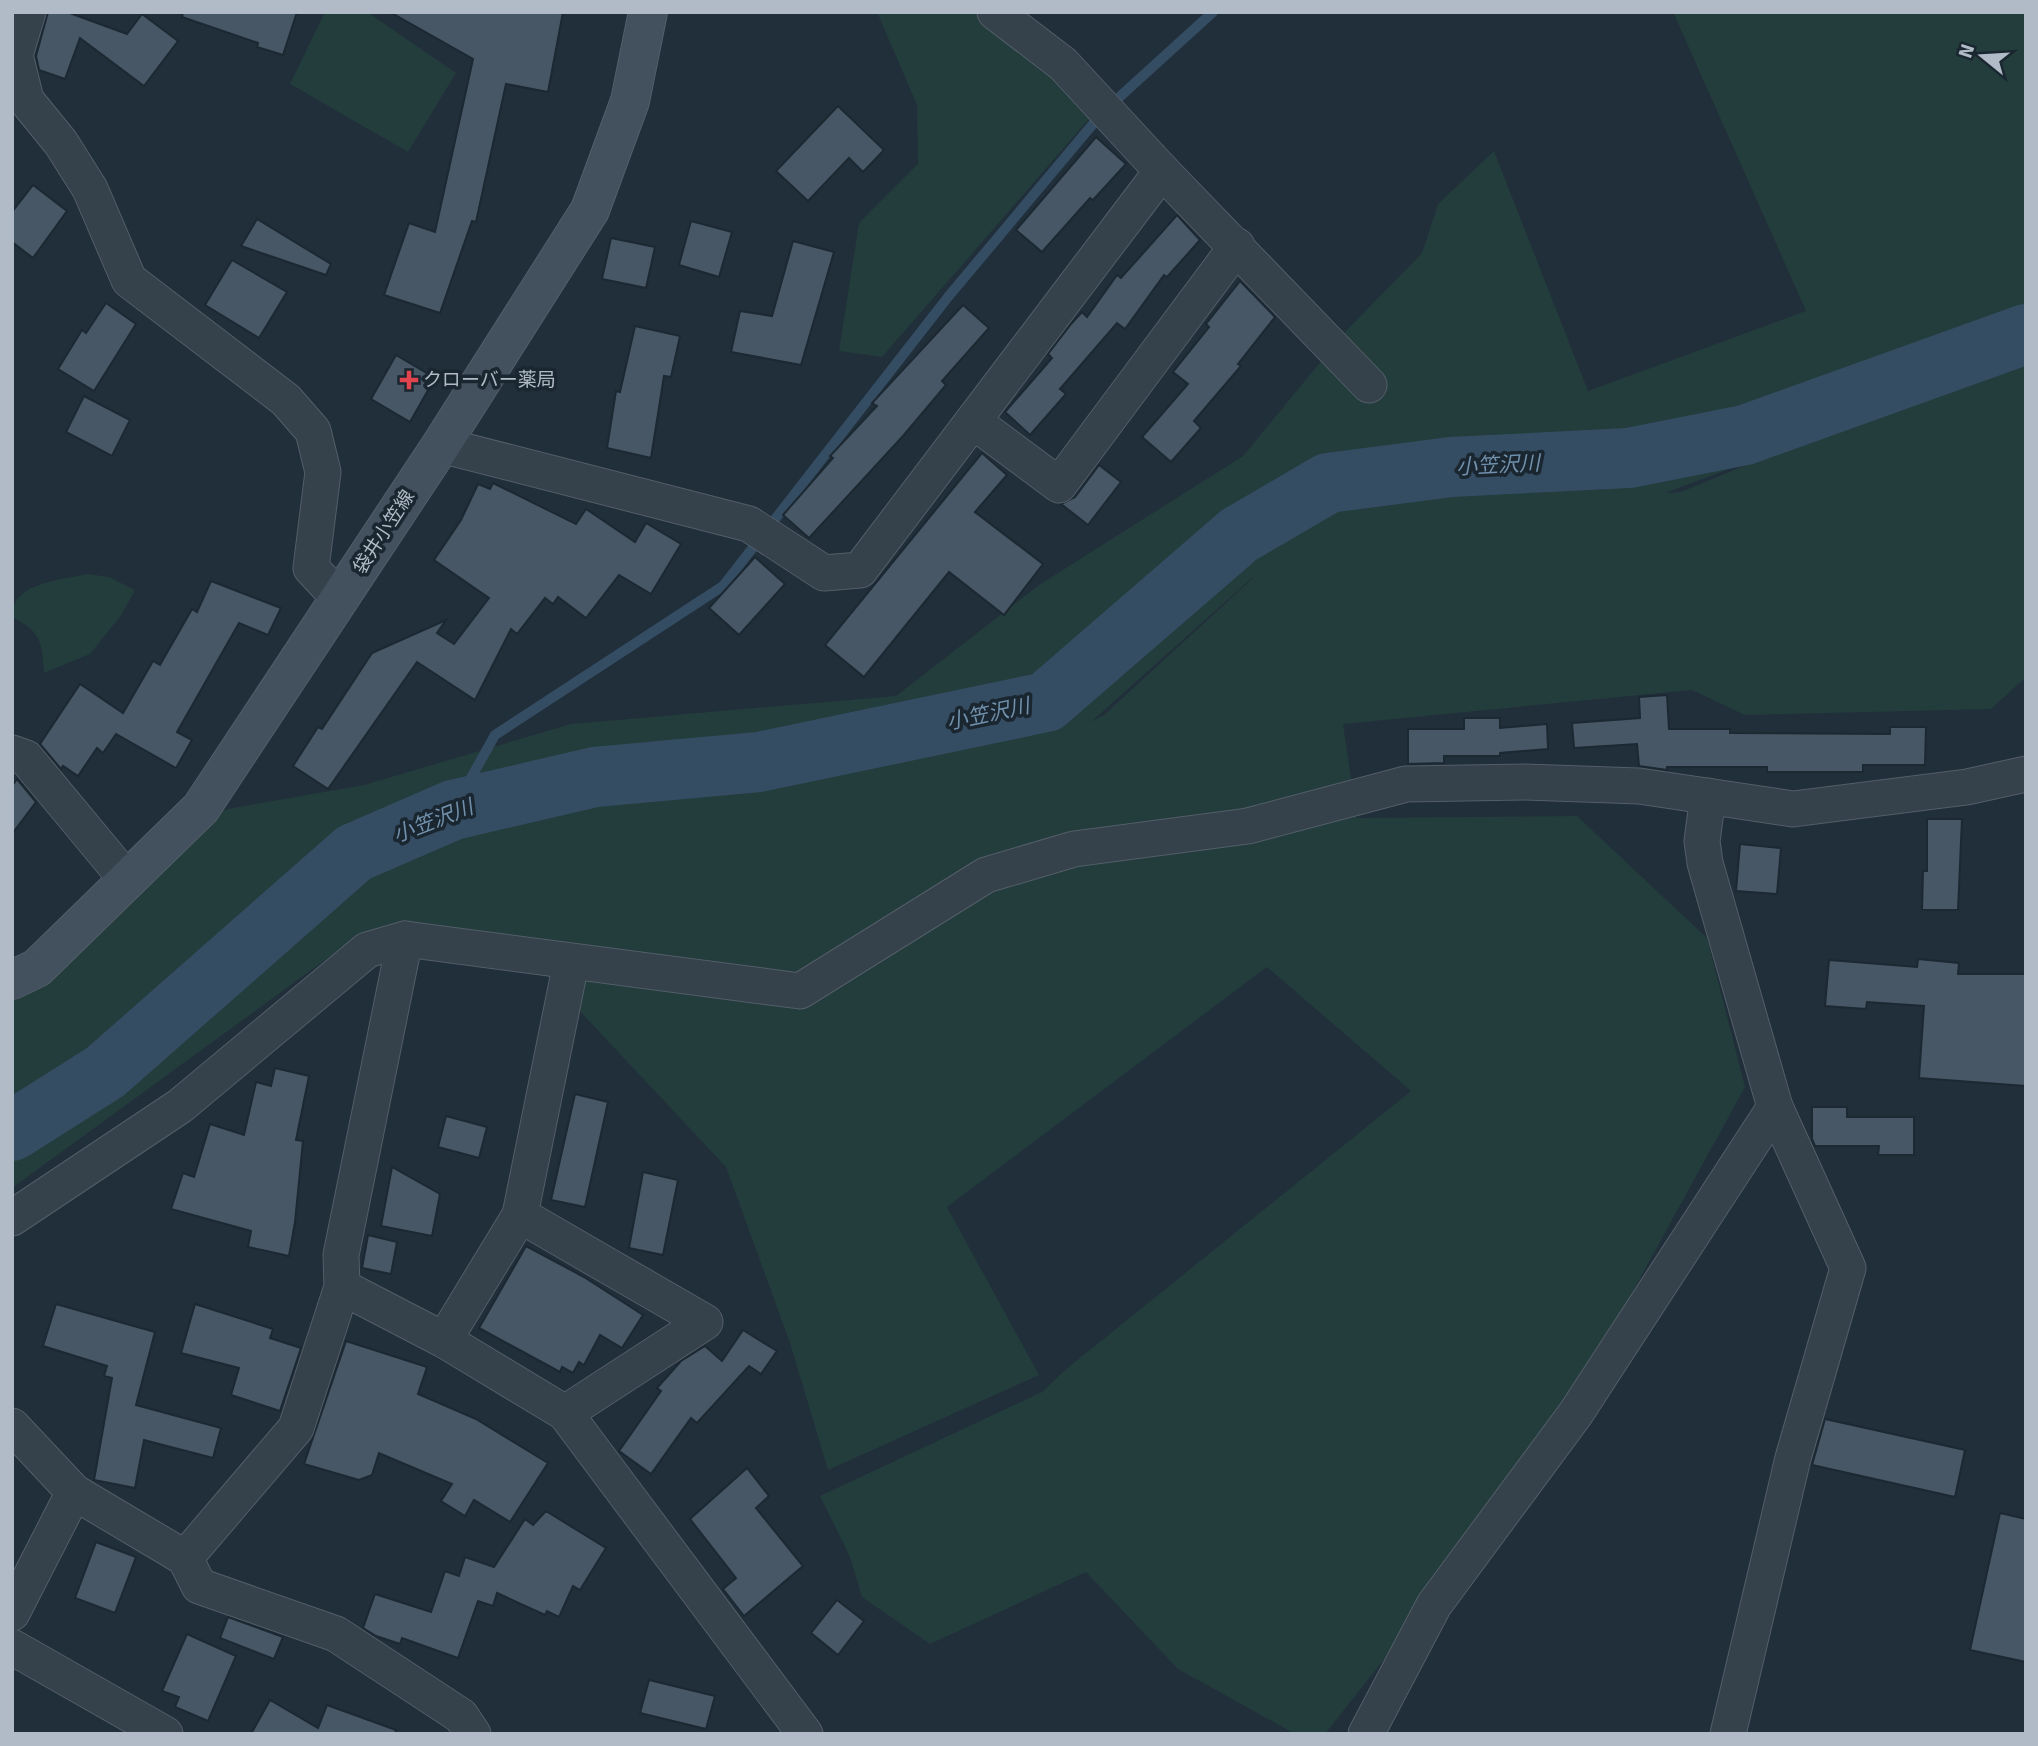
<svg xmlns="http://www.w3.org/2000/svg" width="2038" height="1746" font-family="Signika,'Noto Sans JP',sans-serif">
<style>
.green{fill:#233c3c;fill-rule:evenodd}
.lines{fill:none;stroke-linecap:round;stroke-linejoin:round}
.stream{stroke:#354d63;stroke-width:10}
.river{stroke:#354d63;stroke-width:60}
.building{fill:#475765;stroke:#1c2832;stroke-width:2}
.street-casing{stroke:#535e69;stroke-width:37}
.secondary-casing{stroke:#535e69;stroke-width:40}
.street{stroke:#35414b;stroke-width:35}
.secondary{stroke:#43505e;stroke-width:38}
.health-dot{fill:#e0444e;stroke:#1a2630;stroke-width:2.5}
.labels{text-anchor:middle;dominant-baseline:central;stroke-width:7;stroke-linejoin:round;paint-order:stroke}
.poi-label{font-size:19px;fill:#b0bbc7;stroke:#1a2630;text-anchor:start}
.street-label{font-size:19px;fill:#b0bbc7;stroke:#1a2630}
.water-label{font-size:21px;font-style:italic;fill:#7090ab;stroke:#1a2630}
</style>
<rect width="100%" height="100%" fill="#212f3b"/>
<!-- green -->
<g class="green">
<path d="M325,12H367L456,73L408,152L290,84Z"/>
<path d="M877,12H990L1090,118L882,357L839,351L859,223L918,164L917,105Z"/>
<path d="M1673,12H2026V677L1991,709L1745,715L1692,690L1343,724L1357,818L1577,816L1707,938L1745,1087L1537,1466L1325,1734H1295L1178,1669L1086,1572L930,1644L862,1597L850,1557L820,1496L1042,1392L1065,1370L1411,1091L1267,967L947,1207L1039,1375L828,1470L790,1343L726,1167L530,958L367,950L365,931L12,1188V988L222,810L364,785L571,724L896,696L1039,585L1243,456L1347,330L1422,253L1438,204L1494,151L1588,391L1806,311ZM1792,446L1681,492L1665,493L1791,446ZM1253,578L1104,715L1091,722L1252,578Z"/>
<path d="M88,574L109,577L135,590L122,614L90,654L44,673C42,641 41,632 12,617C12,582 61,580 88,574Z"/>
</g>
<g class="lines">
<!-- stream -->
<path class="stream" d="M453,810L495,735L723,586L948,297L1103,112L1213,12"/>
<!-- river -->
<path class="river" d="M12,1131L105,1072L354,853L453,810L595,777L759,762L1046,702L1239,535L1328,483L1451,467L1629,458L1745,435L2026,334"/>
</g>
<!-- building -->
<g class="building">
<path d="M48,12H67L127,34L142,14L178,41L144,86L80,38L65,79L39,70L36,56Z"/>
<path d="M183,12H297L283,55L257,47L258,43L182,17Z"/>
<path d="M390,12H563L548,92L506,84L476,222L472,221L440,313L384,295L409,223L435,232L473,59Z"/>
<path d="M838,106L884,150L863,172L849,158L808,201L776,171Z"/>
<path d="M1096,137L1126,164L1093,200L1090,198L1042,252L1016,230Z"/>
<path d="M33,185L67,211L33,258L12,242V212Z"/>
<path d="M1177,215L1200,240L1167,277L1164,275L1125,329L1117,323L1060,389L1066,394L1030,435L1005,412L1052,358L1048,354L1071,324L1082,312L1087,317L1117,275L1121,278Z"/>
<path d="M257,219L331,264L326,275L241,246Z"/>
<path d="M691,221L732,232L719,277L679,265Z"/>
<path d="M611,238L655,247L646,288L602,279Z"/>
<path d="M793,241L834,252L801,365L731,352L740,311L772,316Z"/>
<path d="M232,260L287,292L259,338L205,305Z"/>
<path d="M1240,281L1275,317L1238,364L1241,366L1194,421L1201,428L1171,462L1142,437L1188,384L1173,372L1209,327L1206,324Z"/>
<path d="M106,303L136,324L94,391L58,369L82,330L86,333Z"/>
<path d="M963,305L989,328L942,381L946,385L903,436L809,538L783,515L833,458L830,456L877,406L872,403Z"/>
<path d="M635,326L680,336L671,377L664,376L651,458L607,448L616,391L620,392Z"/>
<path d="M396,355L435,378L410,422L371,399Z"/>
<path d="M84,396L130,420L112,456L66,432Z"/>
<path d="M982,453L1007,475L975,512L1043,564L1004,615L949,572L864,677L825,645Z"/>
<path d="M1099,465L1121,482L1088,525L1061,504L1075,497Z"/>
<path d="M493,483L576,524L586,509L635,542L646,523L681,544L651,594L619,575L586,618L558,597L553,604L545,598L517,634L511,629L475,700L417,662L328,789L293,766L318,727L322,729L372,653L446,620L437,633L454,644L489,598L434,560L461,520L478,484L490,489Z"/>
<path d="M755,557L785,584L739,635L709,608Z"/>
<path d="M211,581L281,608L268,635L239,623L177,732L192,740L176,768L116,734L103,753L97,748L78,776L63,766L61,769L40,744L80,684L123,713L153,661L160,665L192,609L197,612Z"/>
<path d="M1667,695L1669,729H1730V733L1890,734V727H1926L1925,765H1863V772H1767V767H1667V770L1639,766L1637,744L1574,748L1572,723L1640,718L1639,697Z"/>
<path d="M1464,718H1500V728L1547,724L1548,749L1500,753V756H1444V763L1408,764V729H1464Z"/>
<path d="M17,779L36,802L12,834V786Z"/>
<path d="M1927,819H1962L1958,910H1922L1923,871H1927Z"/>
<path d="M1740,844L1781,848L1777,894L1736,891Z"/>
<path d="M1918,959L1959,963L1958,974H2026V1086L1919,1078L1924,1006L1867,1002L1866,1009L1825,1006L1829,960L1917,967Z"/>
<path d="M275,1068L309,1076L296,1140L303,1141L295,1222L289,1256L248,1247L251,1231L171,1209L183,1173L194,1177L210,1124L244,1135L256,1082L271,1086Z"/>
<path d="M575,1094L608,1102L585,1207L551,1200Z"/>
<path d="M1812,1107H1847V1117H1914V1155H1878L1879,1146H1815L1812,1139Z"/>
<path d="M446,1116L487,1127L479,1158L438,1147Z"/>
<path d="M392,1167L440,1194L432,1236L381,1226Z"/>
<path d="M643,1172L678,1180L663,1255L629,1248Z"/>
<path d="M368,1235L397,1242L391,1274L362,1268Z"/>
<path d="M526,1246L584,1277L643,1315L622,1348L600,1335L584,1365L579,1362L573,1373L562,1367L560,1372L479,1328Z"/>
<path d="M56,1304L155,1332L136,1405L221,1428L213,1458L144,1440L135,1488L94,1480L112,1378L104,1376L107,1366L43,1346Z"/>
<path d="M195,1304L273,1329L270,1338L301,1348L280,1411L231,1395L239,1368L181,1353Z"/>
<path d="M743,1330L777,1351L761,1374L749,1366L697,1423L691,1418L651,1474L619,1451L661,1391L657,1388L681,1361L705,1346L722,1361Z"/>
<path d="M346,1341L427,1367L418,1394L476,1419L548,1463L510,1522L474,1500L465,1516L441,1501L452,1484L379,1453L372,1475L359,1480L304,1464Z"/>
<path d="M1825,1419L1965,1450L1955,1497L1812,1465Z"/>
<path d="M747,1468L769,1496L756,1508L803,1566L744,1616L723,1589L736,1578L690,1519Z"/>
<path d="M546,1511L606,1548L580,1590L573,1586L559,1617L547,1611L545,1615L497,1593L493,1606L478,1601L458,1658L402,1638L400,1644L376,1636L363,1628L375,1594L431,1612L445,1571L459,1576L465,1557L494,1567L525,1519L533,1525Z"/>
<path d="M2000,1513L2026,1519V1662L1970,1650Z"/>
<path d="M96,1542L136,1557L115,1613L75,1598Z"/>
<path d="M837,1600L864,1621L838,1655L811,1633Z"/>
<path d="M228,1617L283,1637L274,1659L220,1638Z"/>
<path d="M187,1634L236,1656L208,1721L175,1707L179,1697L162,1691Z"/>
<path d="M649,1680L715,1696L706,1729L640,1713Z"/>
<path d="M270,1700L318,1728L327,1705L396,1730L395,1734H251Z"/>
</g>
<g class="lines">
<defs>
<g id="street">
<path d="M28,12L15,55L26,100L61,143L90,189L129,280L286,400L313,431L323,472L311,568L340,599"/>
<path d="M995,12L1063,64L1162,171"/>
<path d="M973,421L1059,485L1237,246"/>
<path d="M441,445L749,524L824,573L860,570L1162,171L1369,385"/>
<path d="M12,753L26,758L128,881"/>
<path d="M1708,796L1702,841L1705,863L1775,1107L1848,1268L1793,1458L1728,1734"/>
<path d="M520,1215L705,1322L565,1413"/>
<path d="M12,1218L180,1106L367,950L405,939L800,991L986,875L1074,849L1248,826L1406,784L1525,782L1639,786L1793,809L1967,787L2026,774"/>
<path d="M342,1287L444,1340L565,1413L805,1734"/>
<path d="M444,1340L520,1215L571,963"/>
<path d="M12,1426L74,1492L185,1558L199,1586L336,1634L461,1716L473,1734"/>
<path d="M185,1558L296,1428L342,1287L341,1255L405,939"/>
<path d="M12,1613L74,1492"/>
<path d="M12,1647L165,1734"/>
<path d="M1366,1734L1434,1605L1576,1413L1775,1107"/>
</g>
<path id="secondary" d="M12,980L37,968L201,808L441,445L590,210L630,101L648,12"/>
</defs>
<!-- street casing -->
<use href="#street" class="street-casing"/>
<!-- secondary casing -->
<use href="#secondary" class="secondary-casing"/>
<!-- street -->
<use href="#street" class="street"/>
<!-- secondary -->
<use href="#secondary" class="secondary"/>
</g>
<!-- markers -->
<path class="health-dot" d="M405.5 369.5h7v7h7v7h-7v7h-7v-7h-7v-7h7z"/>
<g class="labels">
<!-- poi labels -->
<g class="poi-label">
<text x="423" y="380">クローバー薬局</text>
</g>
<!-- street labels -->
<g class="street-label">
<text transform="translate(384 532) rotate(-57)">袋井小笠線</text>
</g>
<!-- water labels -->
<g class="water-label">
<text transform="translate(1498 465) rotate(-3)">小笠沢川</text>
<text transform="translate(988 714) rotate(-12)">小笠沢川</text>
<text transform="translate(433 821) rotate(-21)">小笠沢川</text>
</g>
</g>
<!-- border -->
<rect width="2038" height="1746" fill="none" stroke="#b0bbc7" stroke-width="28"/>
<!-- north arrow -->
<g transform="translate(1982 56) rotate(288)" stroke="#1a2630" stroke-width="5" paint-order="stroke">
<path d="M0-5L12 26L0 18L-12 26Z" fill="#b0bbc7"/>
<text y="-10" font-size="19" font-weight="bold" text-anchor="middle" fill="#b0bbc7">N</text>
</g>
</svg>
